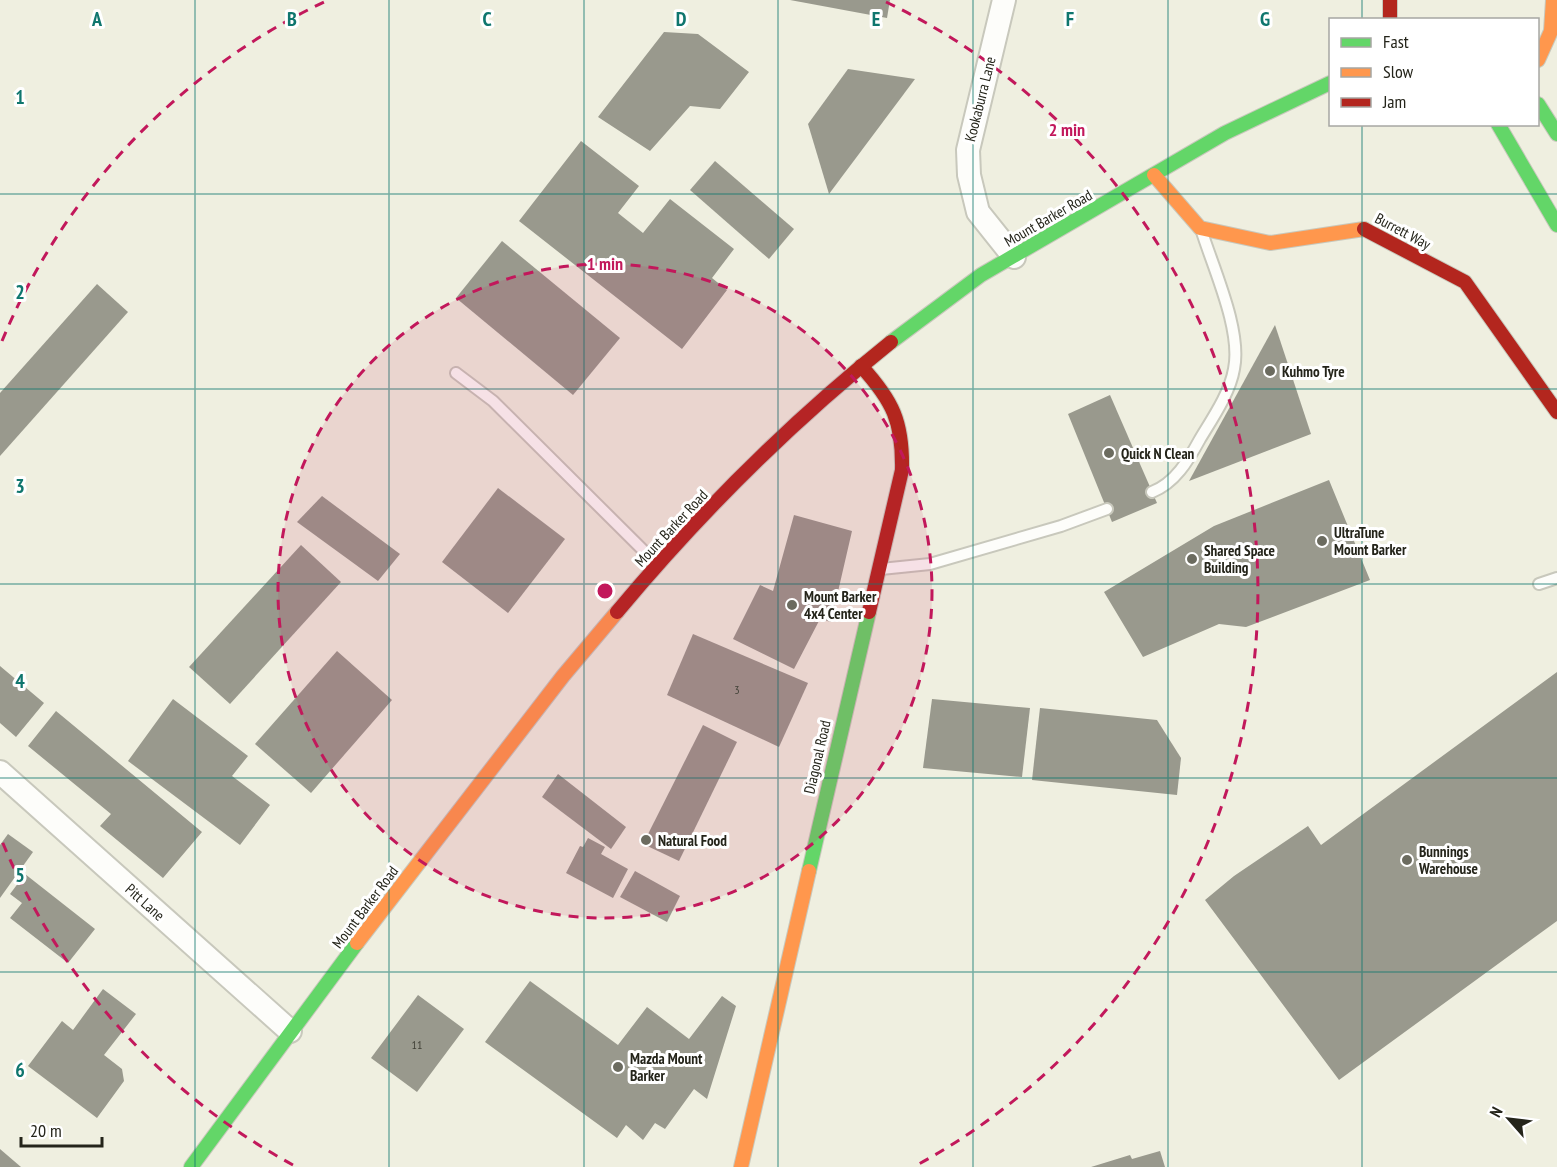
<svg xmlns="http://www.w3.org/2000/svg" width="1557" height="1167" font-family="'PT Sans Narrow',sans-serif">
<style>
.building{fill:#99998d}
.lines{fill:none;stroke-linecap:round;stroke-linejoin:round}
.lane-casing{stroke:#c8c8bc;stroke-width:14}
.street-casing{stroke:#c8c8bc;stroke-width:26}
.fast-casing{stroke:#c8c8bc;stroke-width:16}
.slow-casing{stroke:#c8c8bc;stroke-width:16}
.jam-casing{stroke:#c8c8bc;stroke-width:16}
.lane{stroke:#fdfdfa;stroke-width:10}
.street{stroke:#fdfdfa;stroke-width:22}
.fast{stroke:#63d668;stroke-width:14}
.slow{stroke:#ff974d;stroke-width:14}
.jam{stroke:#b3261e;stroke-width:14}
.grid{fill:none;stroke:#0f766e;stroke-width:1.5;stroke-opacity:0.55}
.ring{fill:none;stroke:#c2185b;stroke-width:3;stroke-dasharray:10 8}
.poi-dot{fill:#6b6b5f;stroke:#fff;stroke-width:2}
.labels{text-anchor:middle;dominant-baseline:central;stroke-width:6;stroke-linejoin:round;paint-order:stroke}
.number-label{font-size:12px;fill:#414137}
.street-label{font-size:15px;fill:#24241a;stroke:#fff}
.poi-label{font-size:15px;font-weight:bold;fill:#24241a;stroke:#fff;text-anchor:start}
.grid-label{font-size:20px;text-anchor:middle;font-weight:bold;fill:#0f766e;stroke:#fff;stroke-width:6;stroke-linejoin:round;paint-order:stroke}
.centre{fill:#c2185b;stroke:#fff;stroke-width:3}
.ring-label{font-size:18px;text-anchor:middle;font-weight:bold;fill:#c2185b;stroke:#fff;stroke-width:6;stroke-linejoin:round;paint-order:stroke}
</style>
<rect width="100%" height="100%" fill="#efefe0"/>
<!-- building -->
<g class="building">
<path d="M790,0H890L887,18Z"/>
<path d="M664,32L698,34L749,72L720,109L690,106L650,151L598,117Z"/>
<path d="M848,69L915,79L829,194L808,124Z"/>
<path d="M581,141L639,186L618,213L643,233L670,199L734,249L712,278L727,290L682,349L519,221Z"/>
<path d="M715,161L794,229L769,259L690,190Z"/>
<path d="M502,241L620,338L573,395L456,298Z"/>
<path d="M97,284L128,312L0,456V393Z"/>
<path d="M1275,325L1311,434L1189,481Z"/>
<path d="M1110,395L1157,503L1112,522L1068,414Z"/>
<path d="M1329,480L1370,580L1246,627L1219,624L1143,657L1104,592L1214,526Z"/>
<path d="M498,488L565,539L508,613L442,562Z"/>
<path d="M322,496L400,554L378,581L297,522Z"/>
<path d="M794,515L852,531L831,622L820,619L794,669L733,639L760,585L773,591Z"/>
<path d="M301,545L341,582L230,704L189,667Z"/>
<path d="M693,634L808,683L779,747L667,695Z"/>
<path d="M337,651L392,700L311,793L255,744Z"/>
<path d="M0,666L44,703L16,737L0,723Z"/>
<path d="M1557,672V921L1339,1080L1205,900L1234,876L1308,826L1321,845Z"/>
<path d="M173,699L248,756L232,776L270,805L240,845L128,761Z"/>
<path d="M932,699L1030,708L1022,777L923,768Z"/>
<path d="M1040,708L1157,720L1181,758L1177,795L1032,780Z"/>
<path d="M56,711L202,832L163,878L100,826L111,814L28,746Z"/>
<path d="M703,725L737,742L679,861L643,844Z"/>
<path d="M558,774L626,827L611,849L542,797Z"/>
<path d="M8,834L33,852L0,898V845Z"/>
<path d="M588,838L605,847L601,854L628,869L613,898L566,873L580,846L583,847Z"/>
<path d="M635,871L680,896L667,922L620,897Z"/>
<path d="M25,874L95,929L68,963L10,918L22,903L10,894Z"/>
<path d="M530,981L618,1045L647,1007L689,1039L722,996L736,1006L707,1099L694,1089L665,1129L655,1123L643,1140L626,1125L617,1138L485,1042Z"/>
<path d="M103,989L136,1014L104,1055L122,1069L124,1081L97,1118L28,1066L62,1021L73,1030Z"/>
<path d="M418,995L464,1029L417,1092L371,1058Z"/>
<path d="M0,1149L21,1167H0Z"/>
<path d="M1160,1151L1165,1167H1091L1130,1155L1132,1159Z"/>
</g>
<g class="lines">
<defs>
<g id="lane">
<path d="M456,373L493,401L655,562"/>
<path d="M1152,492C1175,483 1188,461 1200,439C1212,419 1230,393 1234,369C1242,331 1214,270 1202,232"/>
<path d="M881,569L930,564L1061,526L1107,509"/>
<path d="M1539,584L1557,578"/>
</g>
<g id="street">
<path d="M1004,0L968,150L969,175L978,212L1014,257"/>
<path d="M0,772L290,1031"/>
</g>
<g id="fast">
<path d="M1538,104L1557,134"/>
<path d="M1498,124L1557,225"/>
<path d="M891,342L981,275L1225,133L1330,83"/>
<path d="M809,871L869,612"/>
<path d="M191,1167L357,943"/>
</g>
<g id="slow">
<path d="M1538,60L1551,31L1553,0"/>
<path d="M1154,175L1200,228L1270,243L1364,229"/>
<path d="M357,943L563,676L617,612"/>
<path d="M741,1167L809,871"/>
</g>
<g id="jam">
<path d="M1390,0V20"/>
<path d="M1364,229L1465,282L1557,412"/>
<path d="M861,366C893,401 903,422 902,470L869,612"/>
<path d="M617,612C698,515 791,422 891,342"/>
</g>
</defs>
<!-- lane casing -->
<use href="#lane" class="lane-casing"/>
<!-- street casing -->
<use href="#street" class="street-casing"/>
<!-- fast casing -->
<use href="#fast" class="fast-casing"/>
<!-- slow casing -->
<use href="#slow" class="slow-casing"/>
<!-- jam casing -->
<use href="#jam" class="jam-casing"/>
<!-- lane -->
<use href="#lane" class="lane"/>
<!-- street -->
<use href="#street" class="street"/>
<!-- fast -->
<use href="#fast" class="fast"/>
<!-- slow -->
<use href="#slow" class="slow"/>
<!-- jam -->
<use href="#jam" class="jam"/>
</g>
<!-- grid -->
<path class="grid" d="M195,0V1167M389,0V1167M584,0V1167M778,0V1167M973,0V1167M1168,0V1167M1362,0V20M1362,124V1167M0,194H1557M0,389H1557M0,584H1557M0,778H1557M0,972H1557"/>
<!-- distance rings -->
<circle cx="605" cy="591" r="327" fill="#c2185b" fill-opacity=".12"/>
<g class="ring">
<circle cx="605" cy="591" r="327"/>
<path d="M293 1165A653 653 0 0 1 2 841M2 341A653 653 0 0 1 324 2M886 2A653 653 0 0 1 917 1165"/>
</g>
<!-- markers -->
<g class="poi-dot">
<circle cx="1270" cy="371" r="6"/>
<circle cx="1109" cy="453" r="6"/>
<circle cx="1322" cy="541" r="6"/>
<circle cx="1192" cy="559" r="6"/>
<circle cx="792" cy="605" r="6"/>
<circle cx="646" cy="840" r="6"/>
<circle cx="1407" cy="860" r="6"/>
<circle cx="618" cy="1067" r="6"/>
</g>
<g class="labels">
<!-- number labels -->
<g class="number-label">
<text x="737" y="689">3</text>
<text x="417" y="1044">11</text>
</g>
<!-- street labels -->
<g class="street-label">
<text transform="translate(980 99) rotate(-76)">Kookaburra Lane</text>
<text transform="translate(1048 218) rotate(-30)">Mount Barker Road</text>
<text transform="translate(1403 231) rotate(28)">Burrett Way</text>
<text transform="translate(671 528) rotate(-47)">Mount Barker Road</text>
<text transform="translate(817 757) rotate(-77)">Diagonal Road</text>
<text transform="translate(145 902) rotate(42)">Pitt Lane</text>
<text transform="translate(365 907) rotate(-53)">Mount Barker Road</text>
</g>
<!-- poi labels -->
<g class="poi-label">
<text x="1282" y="371">Kuhmo Tyre</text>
<text x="1121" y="453">Quick N Clean</text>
<text x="1334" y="532">UltraTune<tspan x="1334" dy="17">Mount Barker</tspan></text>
<text x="1204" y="550">Shared Space<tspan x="1204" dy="17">Building</tspan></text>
<text x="804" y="596">Mount Barker<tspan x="804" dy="17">4x4 Center</tspan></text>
<text x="658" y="840">Natural Food</text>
<text x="1419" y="851">Bunnings<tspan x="1419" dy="17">Warehouse</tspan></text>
<text x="630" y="1058">Mazda Mount<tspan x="630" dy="17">Barker</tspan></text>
</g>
</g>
<g class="grid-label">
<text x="97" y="26">A</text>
<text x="292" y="26">B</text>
<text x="487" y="26">C</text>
<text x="681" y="26">D</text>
<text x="876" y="26">E</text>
<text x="1070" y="26">F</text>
<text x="1265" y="26">G</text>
<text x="20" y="104">1</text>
<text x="20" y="299">2</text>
<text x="20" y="493">3</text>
<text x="20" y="688">4</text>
<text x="20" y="882">5</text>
<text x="20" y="1077">6</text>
</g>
<circle cx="605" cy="591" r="9" class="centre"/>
<g class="ring-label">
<text x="1067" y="136">2 min</text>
<text x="605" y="270">1 min</text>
</g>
<!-- legend -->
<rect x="1329" y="18" width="210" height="108" fill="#ffffff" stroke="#a7a7a3" stroke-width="1.5"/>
<rect x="1341" y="38" width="30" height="9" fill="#63d668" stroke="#a7a7a3" stroke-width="1.5"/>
<text x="1383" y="48" font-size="18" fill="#24241a">Fast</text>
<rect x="1341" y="68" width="30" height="9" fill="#ff974d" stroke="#a7a7a3" stroke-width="1.5"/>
<text x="1383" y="78" font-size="18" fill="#24241a">Slow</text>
<rect x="1341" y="98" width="30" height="9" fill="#b3261e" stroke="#a7a7a3" stroke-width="1.5"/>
<text x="1383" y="108" font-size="18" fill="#24241a">Jam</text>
<!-- north arrow -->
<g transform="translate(1509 1119) rotate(298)" stroke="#ffffff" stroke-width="4.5" paint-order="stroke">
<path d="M0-4.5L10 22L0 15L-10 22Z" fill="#24241a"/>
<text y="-9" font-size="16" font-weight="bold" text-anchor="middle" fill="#24241a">N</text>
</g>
<!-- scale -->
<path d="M21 1137v9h81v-9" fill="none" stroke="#24241a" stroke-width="3"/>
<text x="30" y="1137" font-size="18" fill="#24241a" stroke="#ffffff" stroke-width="4.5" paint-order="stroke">20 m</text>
</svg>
